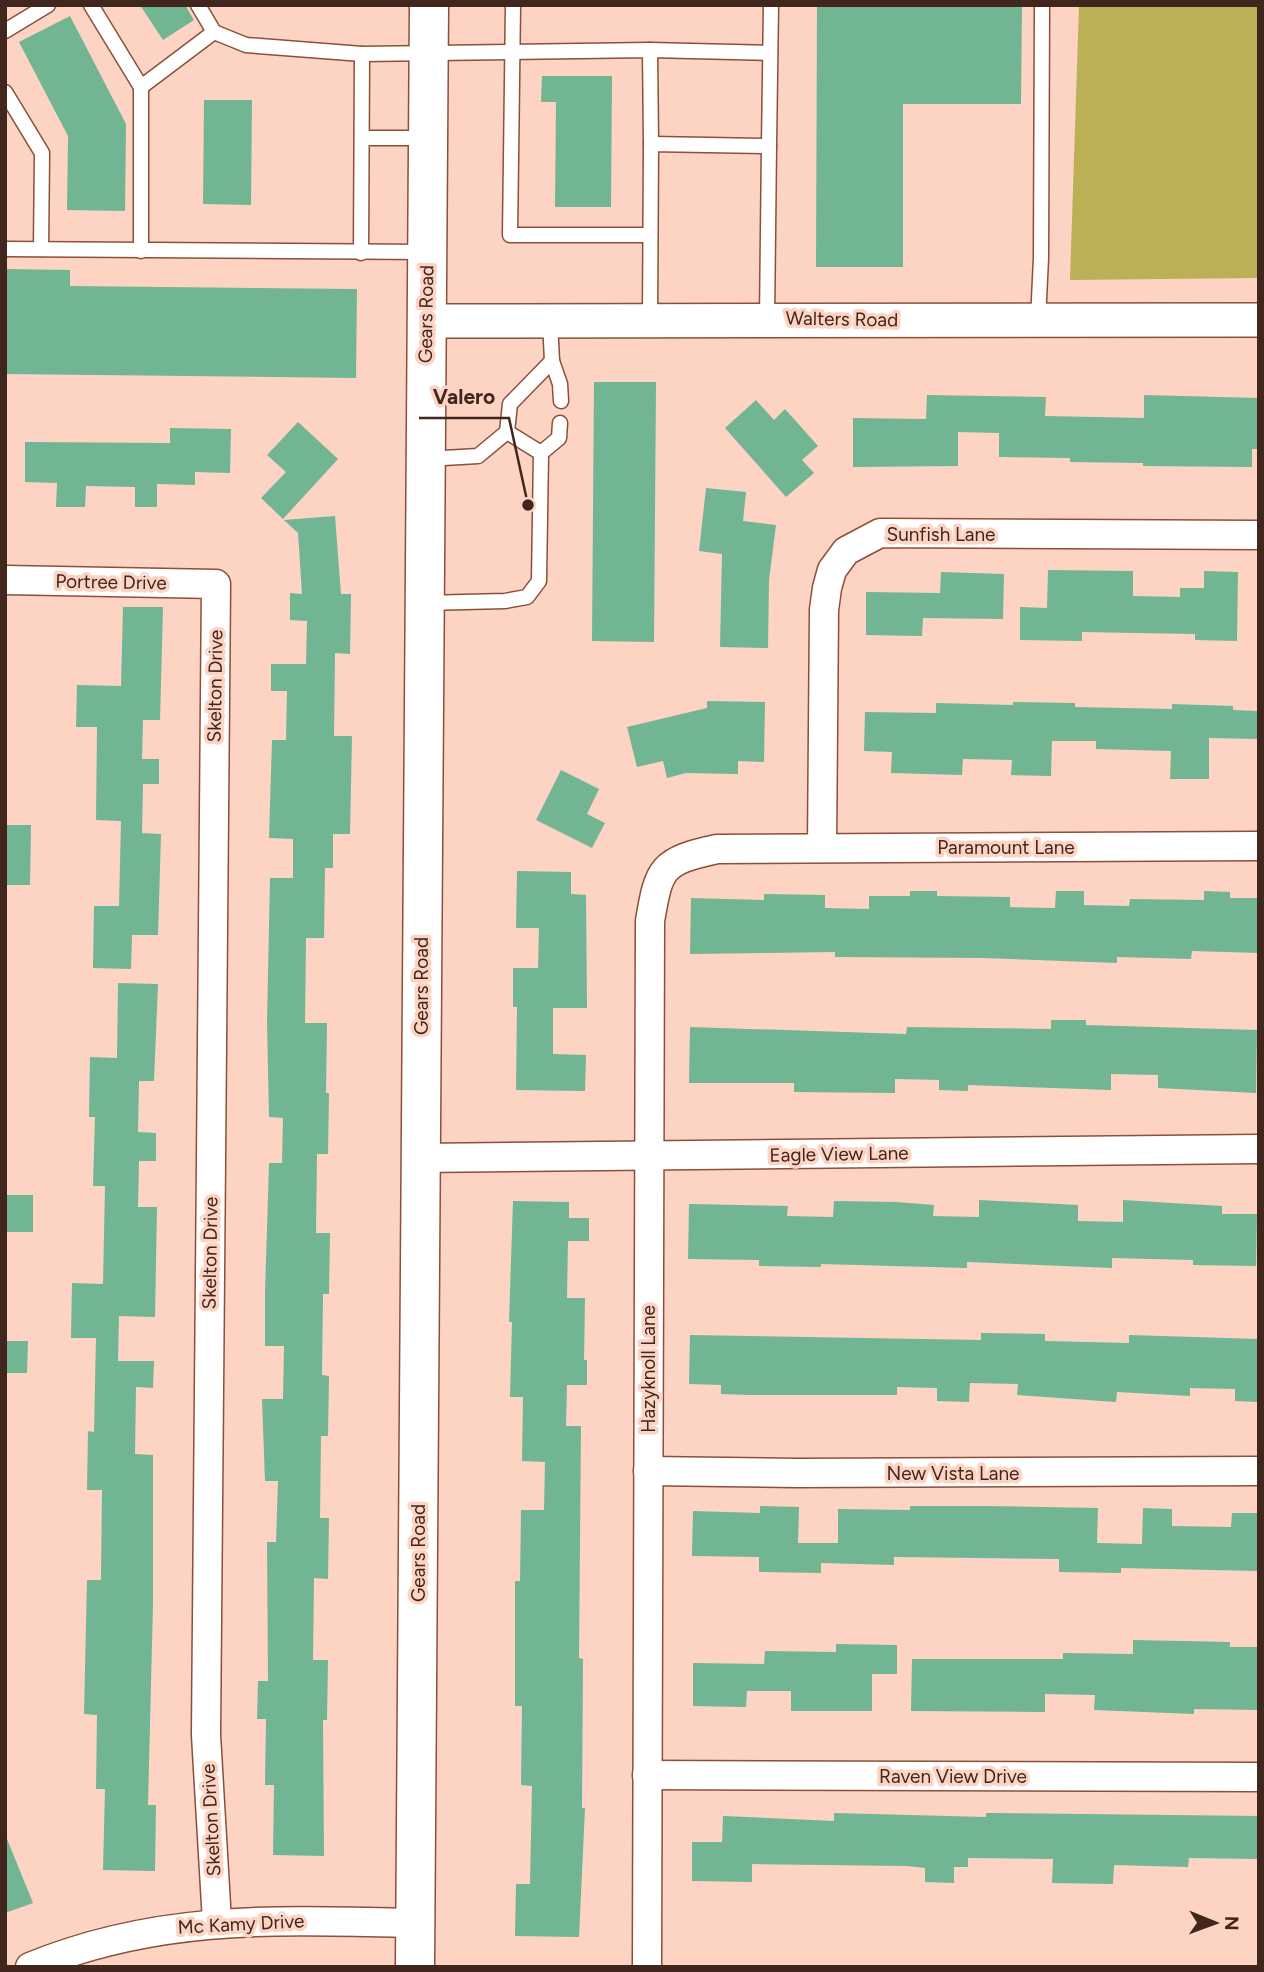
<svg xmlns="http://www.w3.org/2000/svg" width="1264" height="1972" font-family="Figtree,sans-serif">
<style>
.forest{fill:#bcb056}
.building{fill:#71b593}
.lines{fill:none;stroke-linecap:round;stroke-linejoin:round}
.service-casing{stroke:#8a5039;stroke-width:17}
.minor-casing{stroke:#8a5039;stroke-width:31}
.tertiary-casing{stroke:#8a5039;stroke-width:36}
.secondary-casing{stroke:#8a5039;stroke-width:41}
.service{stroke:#fff;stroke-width:14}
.minor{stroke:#fff;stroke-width:28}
.tertiary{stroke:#fff;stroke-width:33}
.secondary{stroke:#fff;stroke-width:38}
.labels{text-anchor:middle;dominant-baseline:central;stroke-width:7;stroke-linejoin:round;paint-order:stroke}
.street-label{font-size:19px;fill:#40261c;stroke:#fdd3c4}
.leader{fill:none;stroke:#40261c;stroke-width:2.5}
.callout-dot{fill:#40261c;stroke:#fdd3c4;stroke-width:2.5}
.callout-label{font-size:21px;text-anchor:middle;font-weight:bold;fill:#40261c;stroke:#fdd3c4;stroke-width:7;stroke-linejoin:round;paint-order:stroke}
</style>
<rect width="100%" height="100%" fill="#fdd3c4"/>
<!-- forest -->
<path class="forest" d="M1079,5H1259V278L1070,280Z"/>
<!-- building -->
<g class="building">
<path d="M140,5H185L194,20L163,40Z"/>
<path d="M817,5H1022L1021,104H903V267H816Z"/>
<path d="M70,16L126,124L125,211L67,210L68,136L19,42Z"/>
<path d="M542,76H612L611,207H555L556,102H541Z"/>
<path d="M204,100H252L251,205L203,204Z"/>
<path d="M5,269L70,270V286L357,289L356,378L5,374Z"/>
<path d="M594,382H656L654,642L592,641Z"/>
<path d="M927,395L1046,397L1045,416L1144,418V395L1259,398V449H1252V467L1143,466V463L1070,462V458L999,457V433L958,432V466L853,467V418L926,419Z"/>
<path d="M756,400L774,420L785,409L818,446L802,460L814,473L786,497L725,428Z"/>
<path d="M298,422L338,459L283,519L261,498L286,472L267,455Z"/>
<path d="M170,428L231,429L230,473L195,472V485L157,484V507H135V487L86,486L85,507H56L57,483L25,482V442L170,443Z"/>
<path d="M706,488L746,492L743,521L776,525L769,580L768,648L720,647L722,554L699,551Z"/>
<path d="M335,516L341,594H351L350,654L335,653L334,736H352L350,834H333V868H325L324,938H306L305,1023H327L326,1093H329L328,1154H317L316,1233H330L329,1294H323L322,1375L329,1376L328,1436H321L320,1518H329L328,1579L314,1578L313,1660H328L327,1720H323L324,1856L273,1855L274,1785H265L266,1719H257L258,1681H268L267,1542H276L278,1481H265L262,1399H283L284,1346H265V1293L269,1163H282L283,1118L269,1117L267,1022L270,878H293V839L269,838L272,740H286L287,691H271V664H306L307,621L290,620V593L302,594L298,533L284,520Z"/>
<path d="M1048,570L1133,571V596L1180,597V588H1204V571L1238,572L1237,641L1195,640V634L1082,632V641L1020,640V607L1047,608Z"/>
<path d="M941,572L1004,574L1003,619L923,618L922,636L866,635V592L940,593Z"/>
<path d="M123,607H163L160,720H143L142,759H159V784H143L142,833L161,834L158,935H132L131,969L93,968L94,906H119L121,821L96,820L97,727H76L77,685L121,686Z"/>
<path d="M707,701L765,702L764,762L738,761V774L686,773L667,778L663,761L637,767L627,727L707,708Z"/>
<path d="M1013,702L1075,703V707L1172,709V704L1233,706V710L1259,711V739L1209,738V779H1170L1171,751L1096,749V741H1052L1051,776L1011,775L1012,760L963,759L962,775L891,773L892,752L864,751L865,712L936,713V703L1013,705Z"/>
<path d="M561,770L599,789L587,814L605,823L592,848L536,820Z"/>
<path d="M5,825H31L30,885H5Z"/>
<path d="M517,871L571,872V894L586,895L587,1008H553V1054L586,1055L585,1091L516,1090L517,1007H513V968H538L539,928H516Z"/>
<path d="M910,891H937V896L1010,897V907L1055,908L1056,891H1084V905L1129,906L1130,899L1204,900V891L1230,892V898H1259V953L1192,951L1191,959L1117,957V963L981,958L835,957V952L690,954L691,898L764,900V894L825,895V908L869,909V896H910Z"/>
<path d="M118,983L158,984L154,1081H139L138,1132L156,1133V1161H139L138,1207H157L155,1317L119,1316L118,1361H154L153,1388L136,1387L135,1454L153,1455V1604L148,1805H156L155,1871L103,1870L105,1789H96L97,1715L84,1714L87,1580H101L102,1490H87L88,1431L94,1432L96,1338H71L72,1283L103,1284L105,1186H93L95,1117H89L90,1057L117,1058Z"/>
<path d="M1051,1020H1086V1025L1257,1030L1256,1093L1158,1088V1075L1111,1074V1090L968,1085V1091L939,1090V1080L895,1079V1093L794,1092V1083H689L690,1027L906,1034L907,1027L1051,1029Z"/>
<rect x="5" y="1195" width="28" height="37"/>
<path d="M979,1200L1078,1205V1221L1123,1222V1200L1222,1206V1214H1257L1256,1266L1193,1265V1260L1112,1258V1268L967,1262V1268L821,1264V1267L759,1266V1260L688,1259L689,1204L788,1206L787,1216L833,1217L834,1201L896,1202L934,1205L933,1216L979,1217Z"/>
<path d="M513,1201L569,1202V1218H589V1241H568L567,1298H585L584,1360H587V1385H567L566,1426H581L579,1658L583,1659L582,1808H585L579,1937L515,1936L516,1884H530L532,1786L521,1785L522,1706H515V1581H520L521,1510H544L545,1462L522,1461L523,1397H510L512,1322H509Z"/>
<path d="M981,1333L1045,1334V1341L1129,1343V1335L1259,1339V1402L1235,1401V1389L1190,1388V1396L1117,1392L1116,1402L1017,1395L1018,1384L970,1383L969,1402L937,1401V1388L897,1387V1395H750L721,1394V1385L689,1384L690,1335L981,1340Z"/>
<path d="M5,1341H28L27,1373H5Z"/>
<path d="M760,1506L799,1507L798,1543H838V1509L910,1510V1506H986L1098,1508L1097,1543L1142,1544L1143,1508L1172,1509V1526L1231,1527L1232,1513H1259V1571L1121,1568V1573L1059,1572V1559L894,1557V1565L821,1563V1573L759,1572V1557L692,1556L693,1511L760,1513Z"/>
<path d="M1133,1640L1230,1642V1647H1259V1710L1194,1709V1714L1094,1710L1095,1695L1045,1694V1712L911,1711L912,1659H1063V1653L1133,1654Z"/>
<path d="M836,1644L897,1645V1674H872V1711H791V1691H747L746,1707L693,1706V1663L764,1664L765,1651L836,1652Z"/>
<path d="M834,1813L986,1817V1813L1259,1816V1859L1189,1858L1188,1867L1114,1865L1113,1884L1052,1883L1053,1859L968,1858V1867H954V1883L925,1882V1868L907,1866L752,1864V1882L692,1881V1842H722L723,1816L834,1821Z"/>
<path d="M5,1834L33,1903L5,1913Z"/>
</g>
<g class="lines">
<defs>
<g id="service">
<path d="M91,5L141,87L214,32"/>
<path d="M198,5L214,32L246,45L362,54L650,50L651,144"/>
<path d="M513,5L510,235H650"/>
<path d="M5,31L48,5"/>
<path d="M650,50L770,53"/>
<path d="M141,87V251"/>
<path d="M5,92L42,153L41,249"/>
<path d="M362,138H427"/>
<path d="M769,146L771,5"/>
<path d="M5,249L427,252"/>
<path d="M361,253L362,54"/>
<path d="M650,320L651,144L769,146L767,319"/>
<path d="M1038,320L1041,258L1042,5"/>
<path d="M550,321L552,361"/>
<path d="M560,423L559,438L541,453L507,432L510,404L552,361L560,384L561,401"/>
<path d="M426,459L478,456L507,432"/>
<path d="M424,603L505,601L527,597L539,581L541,453"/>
</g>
<g id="minor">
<path d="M5,580L216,584L206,1735L217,1922"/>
<path d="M822,848L824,610L827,588L832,570L846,551L880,533L1259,535"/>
<path d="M420,1158L1259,1149"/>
<path d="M648,1471L797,1473L1259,1471"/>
<path d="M647,1775L1259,1777"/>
<path d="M30,1967C159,1914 280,1920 415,1923"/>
<path d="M647,1967L650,921C659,867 662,861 717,849L1259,846"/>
</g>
<path id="tertiary" d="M426,321L1259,320"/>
<path id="secondary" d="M415,1967L429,5"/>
</defs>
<!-- service casing -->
<use href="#service" class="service-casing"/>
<!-- minor casing -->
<use href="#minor" class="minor-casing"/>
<!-- tertiary casing -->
<use href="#tertiary" class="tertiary-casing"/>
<!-- secondary casing -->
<use href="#secondary" class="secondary-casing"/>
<!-- service -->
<use href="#service" class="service"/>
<!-- minor -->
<use href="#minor" class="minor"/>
<!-- tertiary -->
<use href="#tertiary" class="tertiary"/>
<!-- secondary -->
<use href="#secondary" class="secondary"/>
</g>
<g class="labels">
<!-- street labels -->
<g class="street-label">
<text transform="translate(426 314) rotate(-89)">Gears Road</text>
<text transform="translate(842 319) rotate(1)">Walters Road</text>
<text x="941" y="534">Sunfish Lane</text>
<text transform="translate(111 582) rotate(1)">Portree Drive</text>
<text transform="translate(215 686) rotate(-89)">Skelton Drive</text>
<text x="1006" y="847">Paramount Lane</text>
<text transform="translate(421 986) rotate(-90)">Gears Road</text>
<text transform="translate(839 1154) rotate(-1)">Eagle View Lane</text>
<text transform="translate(210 1253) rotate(-89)">Skelton Drive</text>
<text transform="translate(648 1369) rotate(-90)">Hazyknoll Lane</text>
<text x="953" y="1473">New Vista Lane</text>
<text transform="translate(418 1553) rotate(-90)">Gears Road</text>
<text x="953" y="1776">Raven View Drive</text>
<text transform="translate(211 1820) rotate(-93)">Skelton Drive</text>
<text transform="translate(241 1924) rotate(-3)">Mc Kamy Drive</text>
</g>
</g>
<!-- callouts -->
<path class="leader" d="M528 505L509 418H419"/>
<circle class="callout-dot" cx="528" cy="505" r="7"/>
<g class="callout-label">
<text x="464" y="404">Valero</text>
</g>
<!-- border -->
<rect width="1264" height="1972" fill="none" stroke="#40261c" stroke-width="14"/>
<!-- north arrow -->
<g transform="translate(1215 1923) rotate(91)" stroke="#fdd3c4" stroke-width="5" paint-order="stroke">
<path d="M0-5L12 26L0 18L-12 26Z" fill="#40261c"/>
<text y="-10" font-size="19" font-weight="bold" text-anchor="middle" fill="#40261c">N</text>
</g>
</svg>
